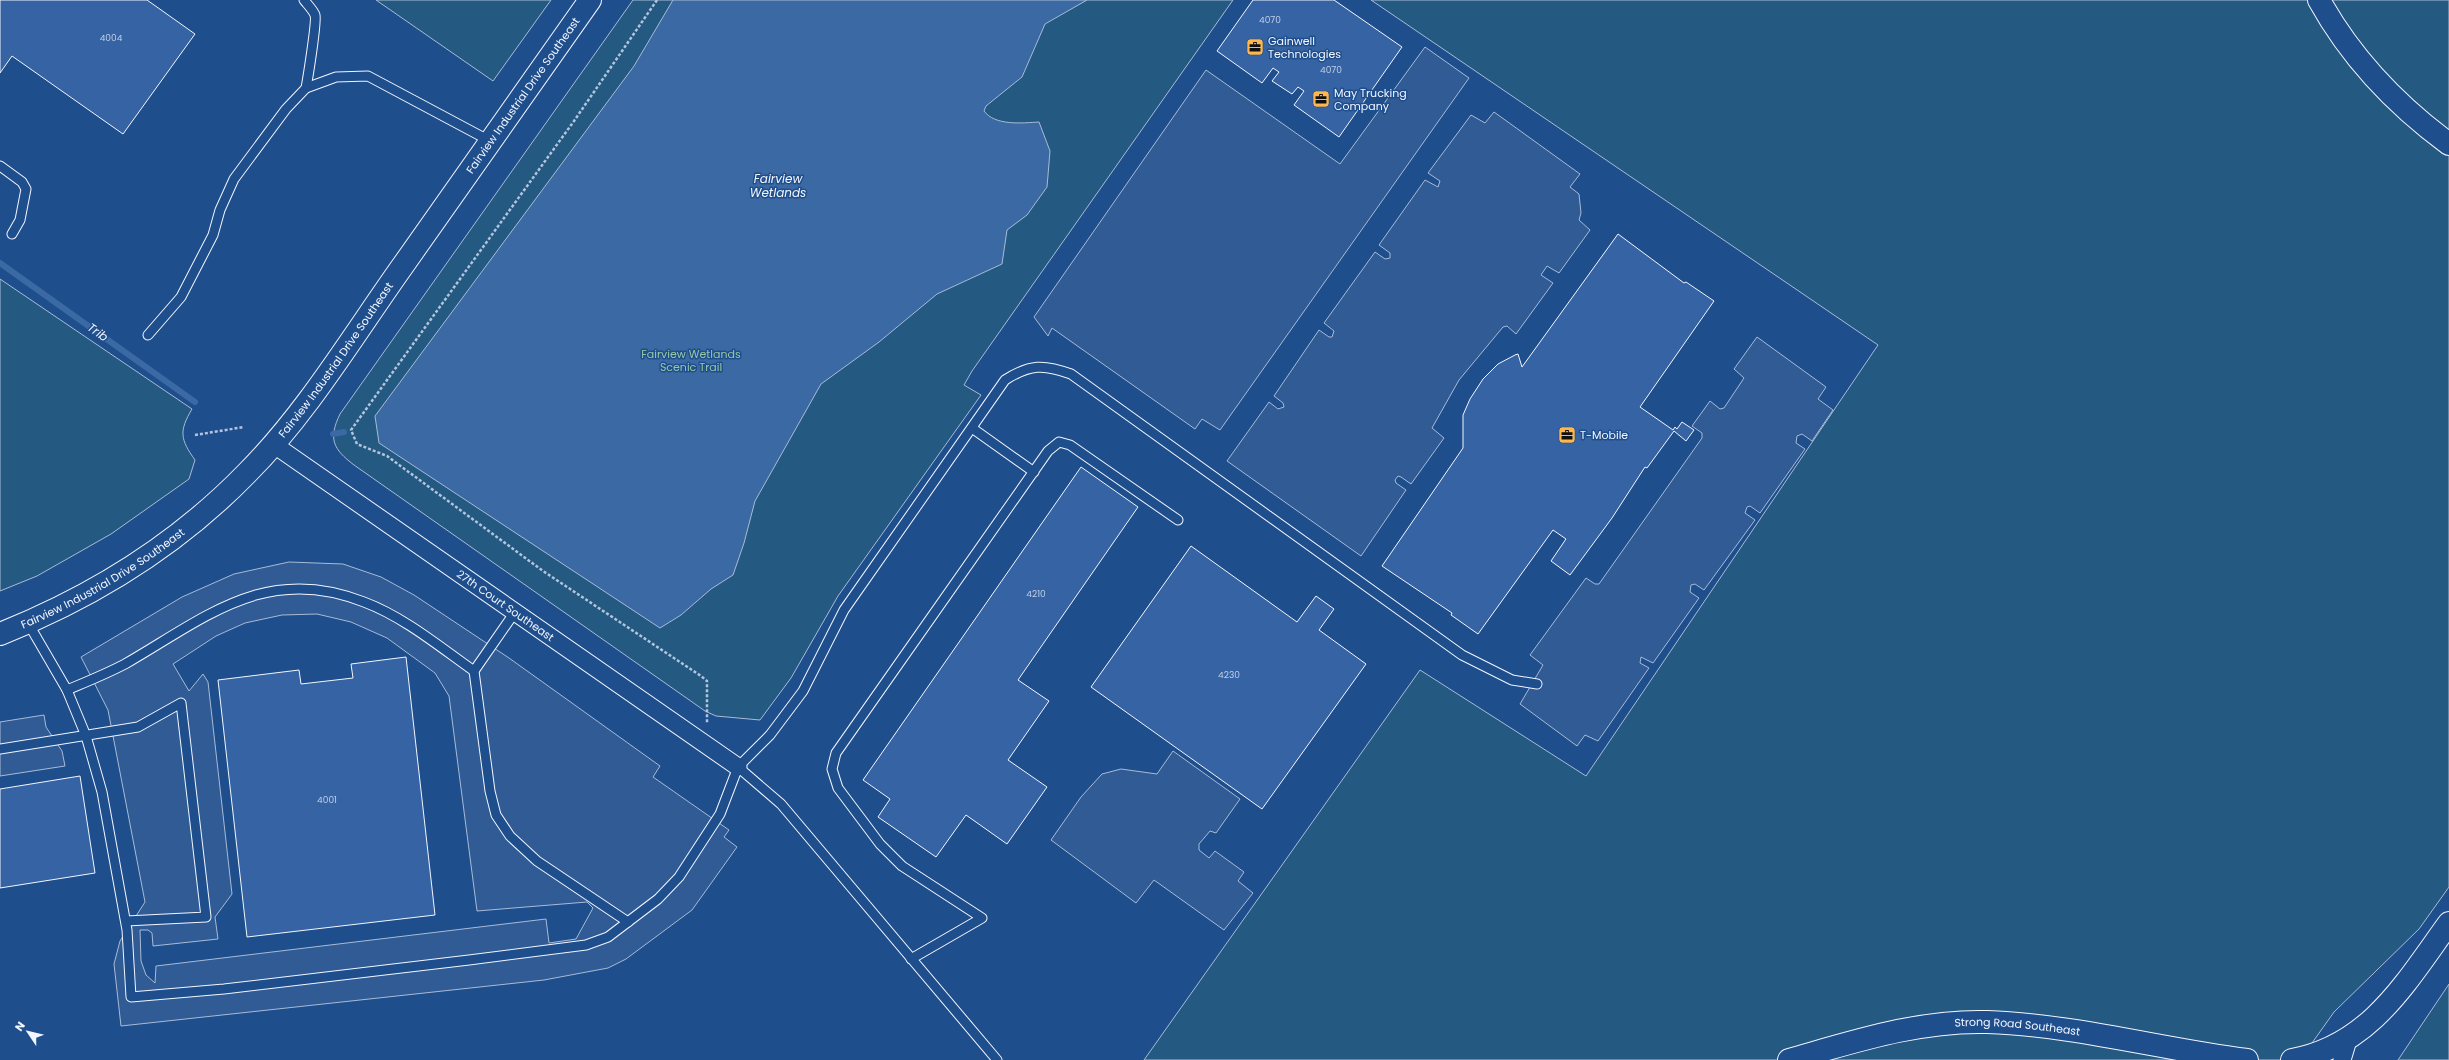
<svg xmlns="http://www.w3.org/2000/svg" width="2449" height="1060" font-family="Poppins,sans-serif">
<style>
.green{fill:#245a82;stroke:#a8bbd7}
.parking{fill:#305b95;stroke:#a8bbd7;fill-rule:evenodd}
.water{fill:#3b69a3;stroke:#a8bbd7}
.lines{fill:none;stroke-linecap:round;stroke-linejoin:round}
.stream{stroke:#3b69a3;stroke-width:6}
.building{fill:#3563a3;stroke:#f2f6ff}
.lane-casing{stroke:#f2f6ff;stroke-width:11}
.street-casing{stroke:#f2f6ff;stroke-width:19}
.secondary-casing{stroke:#f2f6ff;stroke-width:24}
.path{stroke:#b3c4dc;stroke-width:2.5;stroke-dasharray:3 2;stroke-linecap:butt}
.lane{stroke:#1f4e8c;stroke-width:9}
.street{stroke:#1f4e8c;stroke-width:17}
.secondary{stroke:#1f4e8c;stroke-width:22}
.labels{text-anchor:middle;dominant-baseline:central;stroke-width:3;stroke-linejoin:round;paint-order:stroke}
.number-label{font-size:9px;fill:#c3d1e8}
.poi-label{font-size:11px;fill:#f2f6ff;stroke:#1f4e8c;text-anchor:start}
.street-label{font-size:11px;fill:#f2f6ff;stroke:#1f4e8c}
.park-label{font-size:11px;fill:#97c8a6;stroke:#1f4e8c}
.water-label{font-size:12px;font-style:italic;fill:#f2f6ff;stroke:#1f4e8c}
</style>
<rect width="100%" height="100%" fill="#1f4e8c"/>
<!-- green -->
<g class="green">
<path d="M376,0H551L493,81Z"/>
<path d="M633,0H1233L972,371L964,385L981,395L838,596L791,678L760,720L716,716L705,711L354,465C333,449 328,439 340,414Z"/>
<path d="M1371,0H2449V887L2419,929L2334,1012L2300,1060H1144L1420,670L1586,776L1878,345Z"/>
<path d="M0,279L192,409C179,431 180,439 195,460L189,479L111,534L37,576L0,591Z"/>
<path d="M2449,984V1060H2398Z"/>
</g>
<!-- parking -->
<g class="parking">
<path d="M1425,47L1469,78L1220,430L1202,419L1195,429L1052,328L1048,336L1034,317L1206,70L1340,164Z"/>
<path d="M1494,112L1580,174L1570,187L1579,194L1581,213L1579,220L1590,230L1559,273L1547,266L1541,275L1553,283L1516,334L1507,326L1503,327L1459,380L1432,428L1444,438L1411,484L1401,477L1398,476L1395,480L1396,483L1406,490L1361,556L1227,461L1269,402L1278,409L1284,407L1283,403L1274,396L1319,330L1329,337H1332L1334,331L1324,323L1375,252L1385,259L1390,258V253L1379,245L1425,180L1438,187L1440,181L1428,173L1471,115L1485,123Z"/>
<path d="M1757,337L1826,387L1818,399L1833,410L1812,441L1802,434L1797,436L1796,443L1805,449L1760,513L1750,506L1747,507L1745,513L1755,520L1704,590L1695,584L1691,585L1690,592L1699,598L1653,663L1641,657L1640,663L1649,668L1598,741L1585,735L1577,746L1520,704L1543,665L1530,655L1586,578L1595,584H1599L1702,438V433L1692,426L1710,401L1720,409L1724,408L1744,378L1734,369Z"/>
<path d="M289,562L343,564L381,577L414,595L509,658L660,766L653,777L729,830L724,837L737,847L692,910L626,959L608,968L544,980L121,1026L114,964L120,941L145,902L108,710L81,657L182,597L234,574ZM317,614L351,622L387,638L435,673L449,696L477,911L587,902L593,908L576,939L549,943L546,919L156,966L155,983L146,975L141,961L140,930H148L152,933L153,946L218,939L215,917L232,894L208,682L203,674L189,691L173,664L216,636L245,623L282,615Z"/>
<path d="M44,715L46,727L62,751L65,766L0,776V722Z"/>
<path d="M1173,751L1240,799L1216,833L1210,831L1199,844V850L1209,858L1215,851L1244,872L1238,881L1253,893L1224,930L1154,880L1136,903L1051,840L1081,797L1102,774L1121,769L1157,774Z"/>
</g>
<!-- water -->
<path class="water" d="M673,0H1087L1045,24L1022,77L986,106L984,111C995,126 1022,123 1039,122L1050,151L1047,187L1027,215L1007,230L1002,264L937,294L879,342L821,384L755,501L744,543L733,575L711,589L681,615L660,628L379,443L375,416L634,66Z"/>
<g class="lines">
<!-- stream -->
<g class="stream">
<path d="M0,263L195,402"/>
<path d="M333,434L344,432"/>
</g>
</g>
<!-- building -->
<g class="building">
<path d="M0,0H147L195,34L123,134L12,56L0,73Z"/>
<path d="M1253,0H1334L1402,47L1339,137L1294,105L1304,91L1298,87L1292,94L1272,81L1279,72L1273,68L1262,83L1217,51Z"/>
<path d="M1618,234L1684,283L1686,282L1714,301L1640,407L1673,430L1675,427L1677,429L1682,422L1694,430L1686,441L1674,431L1647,468L1645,467L1612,518L1570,575L1551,561L1566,539L1553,530L1478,634L1451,615L1452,613L1382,566L1463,448V415L1470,399L1483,379L1498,364L1515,355L1518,354L1522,367Z"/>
<path d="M1081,467L1138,507L1018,680L1049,701L1008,760L1047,787L1007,844L966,815L936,857L878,817L890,799L863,780Z"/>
<path d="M1191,546L1297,622L1316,596L1334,609L1319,630L1366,664L1262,809L1091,687Z"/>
<path d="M406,657L435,915L247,937L218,680L299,670L301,684L353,678L351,664Z"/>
<path d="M80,776L95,873L0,888V789Z"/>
</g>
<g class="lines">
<defs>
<g id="lane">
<path d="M304,0C308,5 313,10 315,15C317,21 308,77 306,88"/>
<path d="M0,166L22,182L26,189L20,220L12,234"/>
<path d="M148,335L181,297L213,235L220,210L234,179L286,109L306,88L336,77L368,76L490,141"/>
<path d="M972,428L1034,472"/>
<path d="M515,612L474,671L490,791L496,815L510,836L537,861L628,922"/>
<path d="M28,623L67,690L86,736L102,792L127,930L131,997L224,989L469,960L586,945L608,937L658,899L679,877L720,814L738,767L770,735L803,691L844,610L1005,380C1030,364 1044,364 1071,374L1462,655L1512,680L1537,684"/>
<path d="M67,690C86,682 106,674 125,664C205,618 266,563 364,602C404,617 440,647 474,671"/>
<path d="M0,749L138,727L181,703L206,917L126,921"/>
<path d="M738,767L781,804L997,1060"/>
<path d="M911,959L982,918L902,866L880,844L838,788L832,769L836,753L1048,451L1059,442L1070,445L1178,520"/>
</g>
<g id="street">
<path id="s1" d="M273,444L738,767"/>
<path d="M2342,1060L2348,1040"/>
</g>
<g id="secondary">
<path d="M2319,0C2351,58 2396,105 2449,144"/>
<path id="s2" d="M0,634C93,597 177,545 247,473C307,413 354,334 404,264C466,176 528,88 590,0"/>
<path id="s3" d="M1789,1060C1853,1042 1919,1020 1987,1022C2074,1025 2161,1049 2247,1060"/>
<path d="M2292,1060C2370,1046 2406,982 2449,923"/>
</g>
</defs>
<!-- lane casing -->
<use href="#lane" class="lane-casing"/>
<!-- street casing -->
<use href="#street" class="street-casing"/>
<!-- secondary casing -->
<use href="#secondary" class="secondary-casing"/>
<!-- path -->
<g class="path">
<path d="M657,0L574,121L351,430L357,444L387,456L543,571L701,676L707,681V724"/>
<path d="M195,435L244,427"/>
</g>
<!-- lane -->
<use href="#lane" class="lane"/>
<!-- street -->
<use href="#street" class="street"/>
<!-- secondary -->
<use href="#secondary" class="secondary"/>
</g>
<!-- icons -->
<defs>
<symbol id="office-square" viewBox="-11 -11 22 22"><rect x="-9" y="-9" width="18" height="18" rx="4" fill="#ffb74d" stroke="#1f4e8c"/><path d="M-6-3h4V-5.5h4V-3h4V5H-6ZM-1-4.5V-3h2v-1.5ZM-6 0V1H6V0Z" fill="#111"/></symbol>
</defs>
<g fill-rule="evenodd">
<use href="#office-square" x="1245" y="37" width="20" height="20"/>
<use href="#office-square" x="1311" y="89" width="20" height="20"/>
<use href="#office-square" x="1557" y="425" width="20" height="20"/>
</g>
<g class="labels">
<!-- number labels -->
<g class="number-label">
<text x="1270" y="20">4070</text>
<text x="111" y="38">4004</text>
<text x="1331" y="70">4070</text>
<text x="1036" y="594">4210</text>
<text x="1229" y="675">4230</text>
<text x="327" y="800">4001</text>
</g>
<!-- poi labels -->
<g class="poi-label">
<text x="1268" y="41">Gainwell<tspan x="1268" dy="13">Technologies</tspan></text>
<text x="1334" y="93">May Trucking<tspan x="1334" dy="13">Company</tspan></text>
<text x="1580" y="435">T-Mobile</text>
</g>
<!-- street labels -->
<g class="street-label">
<text stroke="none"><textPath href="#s2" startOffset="765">Fairview Industrial Drive Southeast</textPath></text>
<text stroke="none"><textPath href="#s2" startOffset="441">Fairview Industrial Drive Southeast</textPath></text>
<text stroke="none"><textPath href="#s2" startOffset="117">Fairview Industrial Drive Southeast</textPath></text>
<text stroke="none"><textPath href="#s1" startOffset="283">27th Court Southeast</textPath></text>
<text stroke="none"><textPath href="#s3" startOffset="233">Strong Road Southeast</textPath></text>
</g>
<!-- park labels -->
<g class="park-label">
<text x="691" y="354">Fairview Wetlands<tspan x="691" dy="13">Scenic Trail</tspan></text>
</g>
<!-- water labels -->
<g class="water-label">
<text x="778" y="178">Fairview<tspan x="778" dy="14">Wetlands</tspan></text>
<text transform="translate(98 332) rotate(35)">Trib</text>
</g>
</g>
<!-- north arrow -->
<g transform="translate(28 1032) rotate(305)" stroke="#1f4e8c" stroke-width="3" paint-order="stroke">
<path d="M0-3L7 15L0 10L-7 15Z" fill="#f2f6ff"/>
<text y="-6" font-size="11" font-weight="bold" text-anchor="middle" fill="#f2f6ff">N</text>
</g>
</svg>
